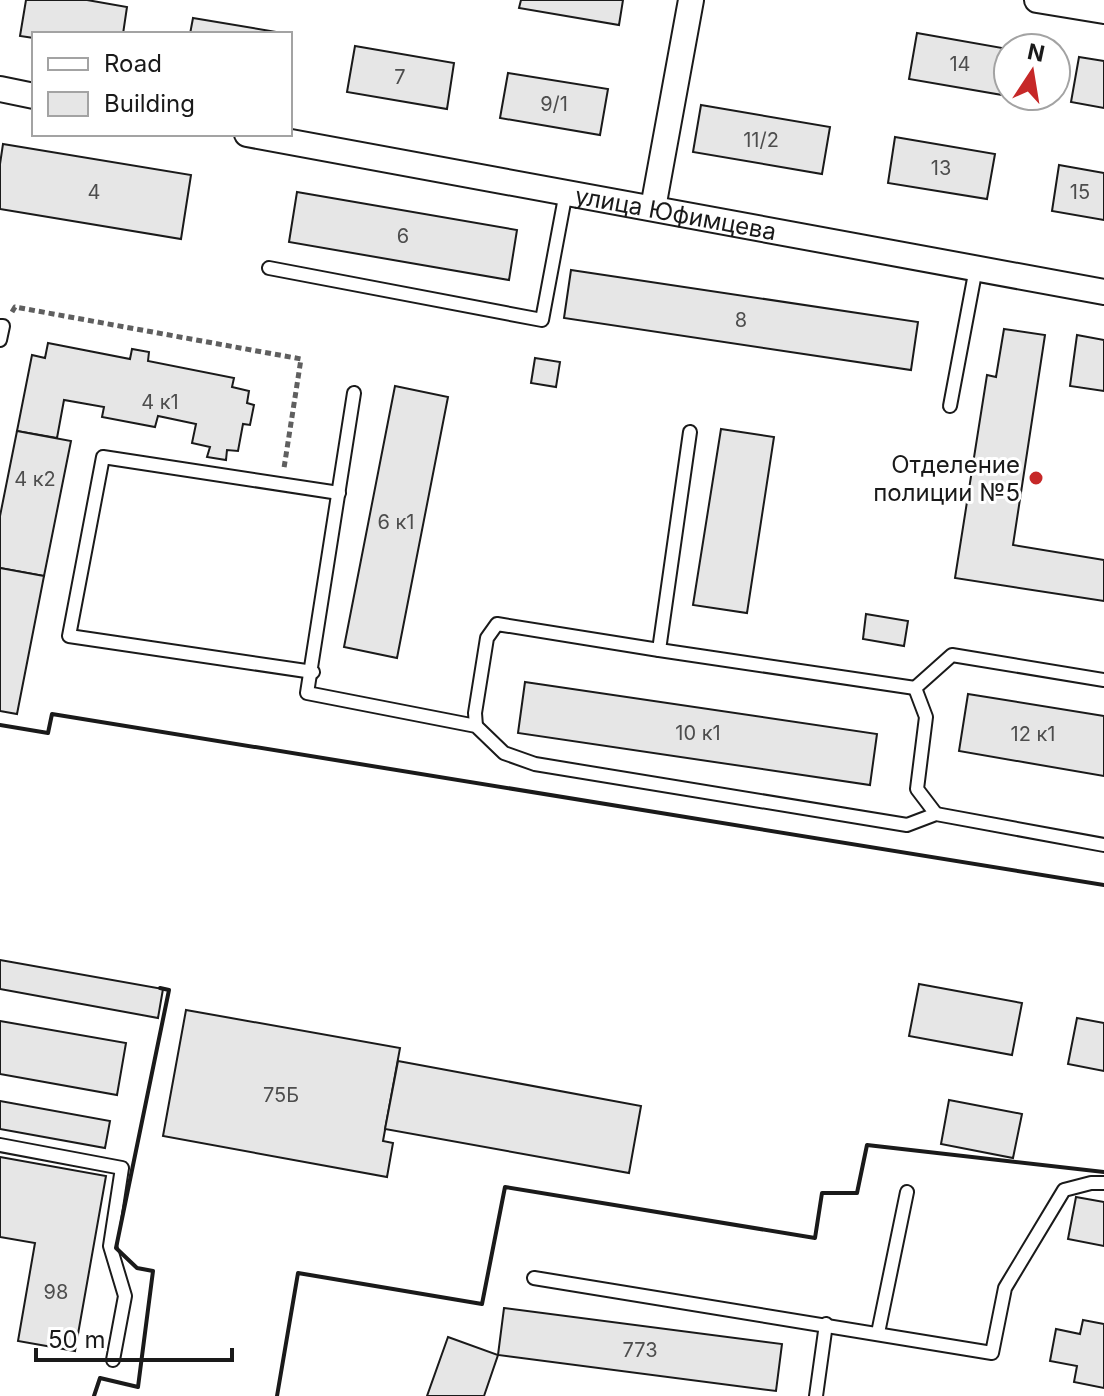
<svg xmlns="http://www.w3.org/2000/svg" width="1104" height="1396" font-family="Inter,sans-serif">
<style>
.building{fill:#e6e6e6;stroke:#1a1a1a;stroke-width:2}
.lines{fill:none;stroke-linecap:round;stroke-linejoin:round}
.service-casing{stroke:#1a1a1a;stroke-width:16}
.minor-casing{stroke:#1a1a1a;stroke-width:28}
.path{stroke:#5f5f5f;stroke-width:5;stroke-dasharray:6 4;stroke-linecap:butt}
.service{stroke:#fff;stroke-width:12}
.minor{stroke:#fff;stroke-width:24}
.wall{stroke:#1a1a1a;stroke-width:4}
.poi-dot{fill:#c62828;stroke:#fff;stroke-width:3}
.labels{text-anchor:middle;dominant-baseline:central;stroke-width:6;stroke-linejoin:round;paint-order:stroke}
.number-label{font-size:20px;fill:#4d4d4d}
.street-label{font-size:24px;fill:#1a1a1a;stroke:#fff}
.poi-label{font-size:24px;fill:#1a1a1a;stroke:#fff;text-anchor:end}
</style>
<rect width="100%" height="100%" fill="#fff"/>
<!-- building -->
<g class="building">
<path d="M26,0H87L127,7L123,34H34V38L20,36Z"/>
<path d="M521,0H623L619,25L519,8Z"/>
<path d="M193,18L288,34H190Z"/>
<path d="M917,33L1008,49V96L909,79Z"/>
<path d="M355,46L454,63L447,109L347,92Z"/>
<path d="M1079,57L1104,61V108L1071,102Z"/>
<path d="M508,73L608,89L600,135L500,118Z"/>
<path d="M701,105L830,127L822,174L693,152Z"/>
<path d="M895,137L995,154L987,199L888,183Z"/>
<path d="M3,144L191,175L181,239L0,209V164Z"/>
<path d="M1059,165L1104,173V220L1052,211Z"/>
<path d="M297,192L517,230L509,280L289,242Z"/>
<path d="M571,270L918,322L911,370L564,318Z"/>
<path d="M1004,329L1045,335L1013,545L1104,560V601L955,578L987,375L996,377Z"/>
<path d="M1077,335L1104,340V391L1070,386Z"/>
<path d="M48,343L130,359L132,349L149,352L148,361L234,378L232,387L249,391L247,403L254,405L250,425L243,424L238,451L227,450L226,460L207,457L210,447L192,443L196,424L158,416L155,427L102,417L104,407L64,400L57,438L17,431L32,355L45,358Z"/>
<path d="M535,358L560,362L556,387L531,383Z"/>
<path d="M395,386L448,397L397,658L344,647Z"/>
<path d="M721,429L774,437L747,613L693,605Z"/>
<path d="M17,431L71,441L44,576L0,568V516Z"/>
<path d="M0,568L44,576L17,714L0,711Z"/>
<path d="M866,614L908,621L904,646L863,639Z"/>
<path d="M525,682L877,734L870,785L518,733Z"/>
<path d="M968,694L1104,716V776L959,751Z"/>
<path d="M0,960L163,989L158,1018L0,989Z"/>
<path d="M919,984L1022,1003L1012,1055L909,1036Z"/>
<path d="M186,1010L400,1048L383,1141L393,1143L387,1177L163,1136Z"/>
<path d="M1077,1018L1104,1023V1071L1068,1064Z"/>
<path d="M0,1021L126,1043L117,1095L0,1074Z"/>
<path d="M398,1061L641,1106L629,1173L385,1129Z"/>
<path d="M949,1100L1022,1114L1013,1158L941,1144Z"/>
<path d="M0,1101L110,1121L105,1148L0,1129Z"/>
<path d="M0,1157L106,1176L75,1351L18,1341L35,1243L0,1237Z"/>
<path d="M1076,1197L1104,1202V1246L1068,1239Z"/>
<path d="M504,1308L782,1344L776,1391L498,1355Z"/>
<path d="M1083,1320L1104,1324V1388L1074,1382L1077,1366L1050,1361L1056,1329L1080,1334Z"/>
<path d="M448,1337L498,1355L484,1396H427Z"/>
</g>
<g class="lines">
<defs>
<g id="service">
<path d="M269,268L542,320L566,192"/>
<path d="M0,326H3L0,340"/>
<path d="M354,393L307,693L476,726L504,753L535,764L907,825L936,814L1104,845"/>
<path d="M950,406L976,268"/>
<path d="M690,432L659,650L915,688"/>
<path d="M313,672L69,636L103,457L339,493"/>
<path d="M915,688L952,655L1104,680"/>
<path d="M915,688L926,717L917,789L936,814"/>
<path d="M476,726L475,713L487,638L497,624L659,650"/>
<path d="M0,1145L122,1168L110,1246L125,1296L113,1360"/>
<path d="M534,1278L992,1353L1005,1288L1064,1190L1091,1183H1104"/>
<path d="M878,1333L907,1192"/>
<path d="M816,1396L826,1324"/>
</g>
<g id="minor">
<path d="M1037,0L1104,11"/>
<path d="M0,89L34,96"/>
<path id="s1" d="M247,134L1104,292"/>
<path d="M653,208L691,0"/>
</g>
</defs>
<!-- service casing -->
<use href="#service" class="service-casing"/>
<!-- minor casing -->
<use href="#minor" class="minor-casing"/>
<!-- path -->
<path class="path" d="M12,312L15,307L301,359L284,468"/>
<!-- service -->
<use href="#service" class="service"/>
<!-- minor -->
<use href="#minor" class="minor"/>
<!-- wall -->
<g class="wall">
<path d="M0,725L48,733L52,714L1104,885"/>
<path d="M94,1396L100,1378L138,1387L153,1271L137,1268L116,1248L169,990L160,988"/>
<path d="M277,1396L298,1273L482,1304L505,1187L815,1238L822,1193H857L867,1145L1104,1172"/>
</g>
</g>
<!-- markers -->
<circle class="poi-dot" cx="1036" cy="478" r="8"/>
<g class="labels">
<!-- number labels -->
<g class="number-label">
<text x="960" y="64">14</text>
<text x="400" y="77">7</text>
<text x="554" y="104">9/1</text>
<text x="761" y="140">11/2</text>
<text x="941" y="168">13</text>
<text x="94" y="192">4</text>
<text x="1080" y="192">15</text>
<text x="403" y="236">6</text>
<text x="741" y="320">8</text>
<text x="160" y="402">4 к1</text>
<text x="35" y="479">4 к2</text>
<text x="396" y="522">6 к1</text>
<text x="698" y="733">10 к1</text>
<text x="1033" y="734">12 к1</text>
<text x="281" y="1095">75Б</text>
<text x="56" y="1292">98</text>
<text x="640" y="1350">77З</text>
</g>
<!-- street labels -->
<g class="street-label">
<text stroke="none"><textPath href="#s1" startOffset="436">улица Юфимцева</textPath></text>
</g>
<!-- poi labels -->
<g class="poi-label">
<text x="1020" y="464">Отделение<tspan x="1020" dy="28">полиции №5</tspan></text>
</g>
</g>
<!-- legend -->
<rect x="32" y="32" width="260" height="104" fill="#ffffff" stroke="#a3a3a3" stroke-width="2"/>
<rect x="48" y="58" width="40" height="12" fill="#ffffff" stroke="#a3a3a3" stroke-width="2"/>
<text x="104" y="72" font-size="24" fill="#1a1a1a">Road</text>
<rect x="48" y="92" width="40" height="24" fill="#e6e6e6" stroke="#a3a3a3" stroke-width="2"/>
<text x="104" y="112" font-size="24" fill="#1a1a1a">Building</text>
<!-- north arrow -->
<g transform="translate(1032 72) rotate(12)"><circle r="38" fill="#ffffff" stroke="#a3a3a3" stroke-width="2"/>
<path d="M0-6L14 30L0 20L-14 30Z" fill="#c62828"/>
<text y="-12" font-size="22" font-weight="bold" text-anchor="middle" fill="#1a1a1a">N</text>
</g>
<!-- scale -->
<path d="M36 1348v12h196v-12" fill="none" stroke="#1a1a1a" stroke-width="4"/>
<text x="48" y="1348" font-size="24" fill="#1a1a1a" stroke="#ffffff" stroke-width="6" paint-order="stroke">50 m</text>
</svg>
